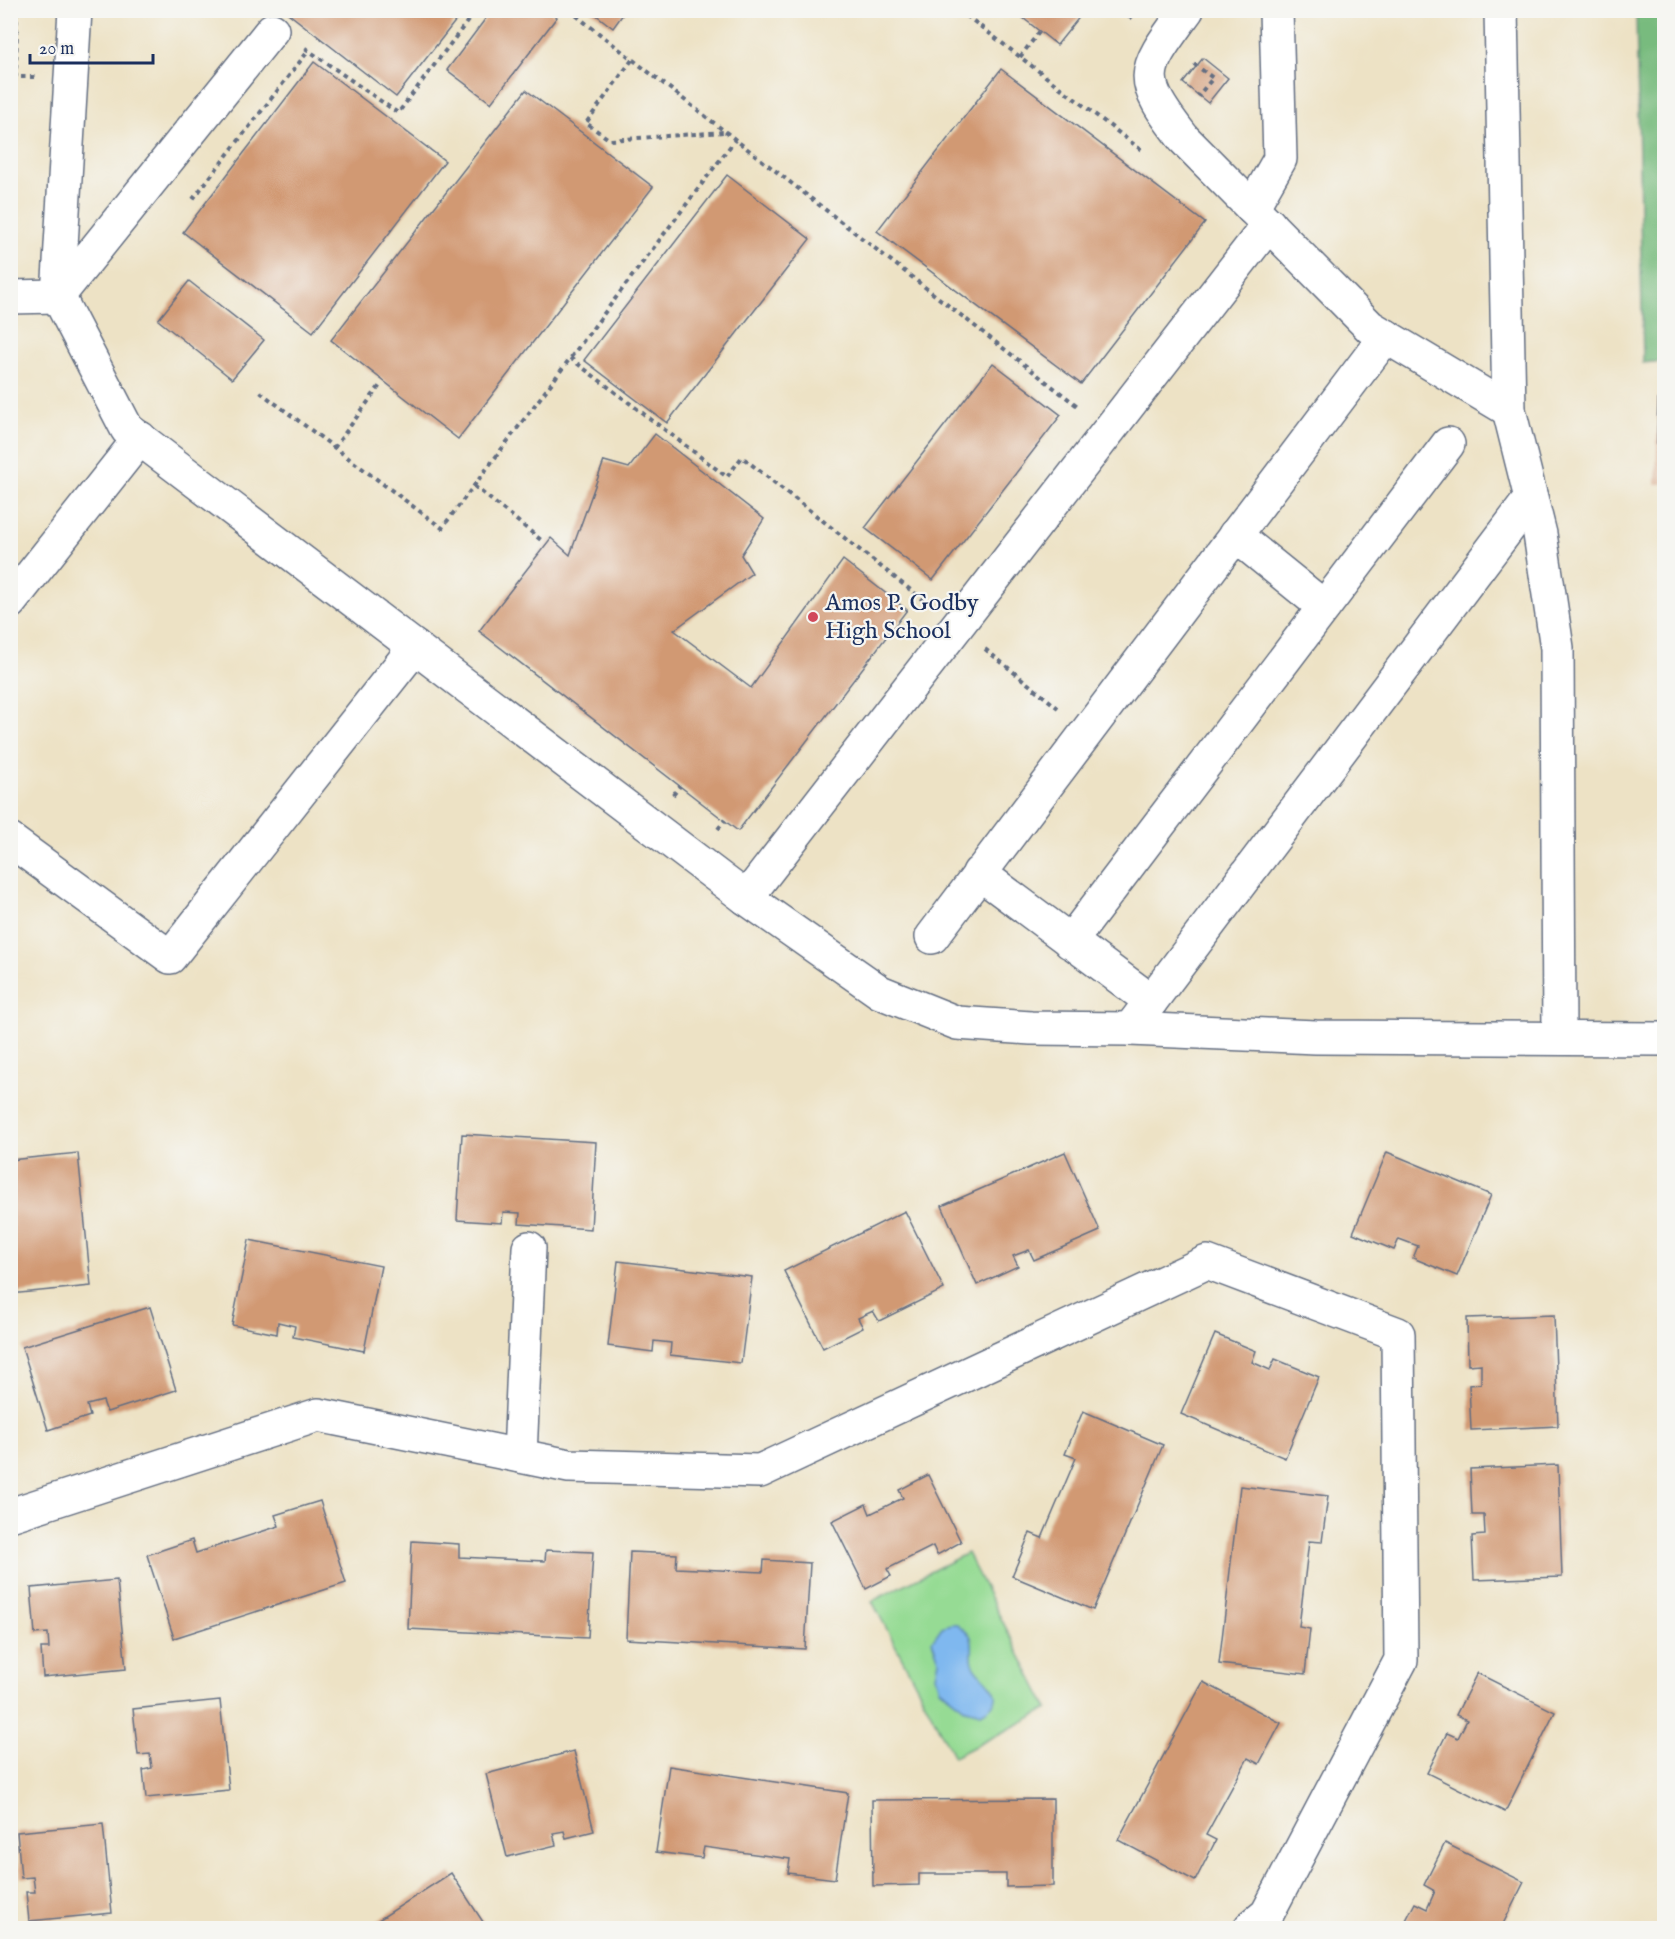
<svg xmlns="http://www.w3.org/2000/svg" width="1675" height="1939" font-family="'IM FELL English',serif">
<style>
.green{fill:#96db94;stroke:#588579;stroke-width:1.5}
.forest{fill:#78bb7e;stroke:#4a756e;stroke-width:1.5}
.water{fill:#7fb8ef;stroke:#4d74a6;stroke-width:1.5}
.building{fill:#d19973}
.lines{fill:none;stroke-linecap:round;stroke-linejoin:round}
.minor-casing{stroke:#646e82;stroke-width:36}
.path{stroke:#646e82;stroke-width:4;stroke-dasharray:4.5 4.5;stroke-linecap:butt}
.minor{stroke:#fff;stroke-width:33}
.poi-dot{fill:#d1495b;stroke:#f6f6f2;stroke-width:2}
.labels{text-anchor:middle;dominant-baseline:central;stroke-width:4.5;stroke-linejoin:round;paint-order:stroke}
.poi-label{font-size:24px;fill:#1b2f5e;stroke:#f6f6f2;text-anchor:start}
</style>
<rect width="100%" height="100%" fill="#f6f6f2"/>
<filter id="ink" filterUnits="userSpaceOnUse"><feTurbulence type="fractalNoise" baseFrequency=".0167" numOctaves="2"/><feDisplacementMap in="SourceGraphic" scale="12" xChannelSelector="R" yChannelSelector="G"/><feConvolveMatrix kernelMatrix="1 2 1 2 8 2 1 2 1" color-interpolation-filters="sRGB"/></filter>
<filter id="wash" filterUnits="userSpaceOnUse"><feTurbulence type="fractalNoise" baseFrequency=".008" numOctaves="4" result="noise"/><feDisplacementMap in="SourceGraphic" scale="24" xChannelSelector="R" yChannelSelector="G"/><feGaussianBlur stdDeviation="1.35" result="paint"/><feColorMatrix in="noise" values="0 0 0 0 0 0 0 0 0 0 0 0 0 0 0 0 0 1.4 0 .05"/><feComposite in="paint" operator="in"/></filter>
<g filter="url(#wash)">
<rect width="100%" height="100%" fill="#ede2c5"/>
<!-- green -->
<path class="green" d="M967,1553L1048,1709L954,1757L872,1601Z"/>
<!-- forest -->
<path class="forest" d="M1636,11H1664V361L1643,363Z"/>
<!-- water -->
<path class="water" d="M951,1624H957L970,1635C975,1644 970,1654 973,1663C978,1680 1017,1693 981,1713L966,1709L940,1689L936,1676L939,1660L932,1641L942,1627Z"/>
<g id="blocks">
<!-- building -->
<g class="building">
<path d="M284,10H464L396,97Z"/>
<path d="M492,10H549L557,17L491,103L447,70Z"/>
<path d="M590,10H626L613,28Z"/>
<path d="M1013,10H1085L1057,45Z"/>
<path d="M1203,58L1228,78L1208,103L1183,83Z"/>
<path d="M314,62L445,161L313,332L183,232Z"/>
<path d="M1001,69L1205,223L1081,384L877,231Z"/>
<path d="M526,90L653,187L458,439L331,340Z"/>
<path d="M727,175L810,239L667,423L584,360Z"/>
<path d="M189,281L264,340L232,379L158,320Z"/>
<path d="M993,363L1061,415L933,580L865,528Z"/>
<path d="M1658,395H1664V484H1656Z"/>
<path d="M655,434L764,519L741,555L752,573L674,630L751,688L843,560L907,610L738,831L479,631L551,538L570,555L604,461L629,468Z"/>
<path d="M462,1134L596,1142L591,1229L519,1224L520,1213L503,1212L502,1223L457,1220Z"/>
<path d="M1065,1152L1100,1231L1034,1260L1029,1250L1013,1256L1018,1266L977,1285L942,1206Z"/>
<path d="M1387,1152L1491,1195L1457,1276L1413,1258L1418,1246L1399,1239L1394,1250L1353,1233Z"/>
<path d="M78,1153L91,1286L10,1294V1160Z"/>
<path d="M905,1211L944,1289L879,1321L873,1311L858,1318L863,1328L823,1348L784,1271Z"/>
<path d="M249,1240L381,1266L364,1351L293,1337L295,1326L278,1322L277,1334L232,1325Z"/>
<path d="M618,1261L752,1277L741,1363L670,1355L671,1343L654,1341L653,1352L608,1346Z"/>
<path d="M150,1307L176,1390L107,1412L103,1401L87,1405L90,1416L48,1430L22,1347Z"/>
<path d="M1554,1315L1558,1426L1471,1430L1469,1385L1481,1384V1364L1468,1365L1467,1318Z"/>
<path d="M1215,1334L1256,1351L1252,1362L1270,1370L1275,1359L1319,1377L1285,1458L1181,1414Z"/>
<path d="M1083,1411L1163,1445L1093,1610L1012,1576L1030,1533L1042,1538L1076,1458L1065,1454Z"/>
<path d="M1558,1465L1562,1577L1474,1580L1472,1536L1485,1535L1484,1515H1472L1470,1469Z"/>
<path d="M928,1475L961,1542L937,1555L933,1546L887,1569L891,1576L866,1589L832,1521L866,1504L870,1514L903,1498L899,1490Z"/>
<path d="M1240,1486L1328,1496L1322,1542L1309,1541L1299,1627L1310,1629L1305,1674L1219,1664Z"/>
<path d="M320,1501L346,1583L174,1638L147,1555L192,1540L196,1553L279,1526L275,1515Z"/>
<path d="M412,1541L459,1544V1557L545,1561L546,1550L593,1552L588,1638L408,1629Z"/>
<path d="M630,1552L677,1554L676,1568L763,1572L764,1560L810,1563L805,1649L626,1639Z"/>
<path d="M117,1580L126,1669L43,1677L41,1648H49L48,1633L35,1634L31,1588Z"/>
<path d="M1477,1673L1555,1712L1505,1812L1427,1773L1447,1733L1458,1738L1467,1720L1456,1715Z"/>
<path d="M1203,1682L1281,1723L1259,1764L1248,1758L1206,1835L1216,1840L1195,1881L1118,1840Z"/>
<path d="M220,1700L229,1790L146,1798L143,1770L152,1768L150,1754L138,1755L133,1709Z"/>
<path d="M574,1751L594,1831L566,1838L564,1831L553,1833L556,1845L507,1857L486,1774Z"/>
<path d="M669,1766L848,1793L835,1879L788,1873L790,1859L704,1847L702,1858L656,1852Z"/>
<path d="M1053,1799V1886L1006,1887V1874H919V1885L873,1886L872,1800Z"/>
<path d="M103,1824L112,1913L29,1921L26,1892H35L33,1877L21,1878L17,1832Z"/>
<path d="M1445,1843L1524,1882L1501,1928H1402L1415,1903L1427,1909L1435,1891L1424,1885Z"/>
<path d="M451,1873L487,1928H366Z"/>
</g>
</g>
</g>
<g filter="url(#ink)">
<use href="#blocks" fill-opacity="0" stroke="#646e82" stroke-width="1.5"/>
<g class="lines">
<defs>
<g id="minor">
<path d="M75,10L58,296L127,429L746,898L880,992L957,1023L1031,1028L1130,1029L1316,1037L1664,1039"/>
<path d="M1187,10C1142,72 1135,76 1184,139L1370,327L1509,410"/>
<path d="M1501,10L1509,410L1540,534L1557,648L1559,1038"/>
<path d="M1252,208L1280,159L1276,10"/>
<path d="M58,296L272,30"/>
<path d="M10,297L58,296"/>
<path d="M1235,535L1324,607"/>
<path d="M10,602L140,438"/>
<path d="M10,840L170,957L415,647"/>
<path d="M979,873L1151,1001"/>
<path d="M746,898L1269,224"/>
<path d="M932,937L1386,336"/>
<path d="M1070,942L1448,444"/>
<path d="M1130,1029L1531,498"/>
<path d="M520,1456L529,1248"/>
<path d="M10,1515L318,1415L569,1466L760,1471L1207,1262L1398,1334L1401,1660L1267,1914L1250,1928"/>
</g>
</defs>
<!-- minor casing -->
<use href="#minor" class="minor-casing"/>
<!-- path -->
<g class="path">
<path d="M17,10L16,77H35"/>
<path d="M569,10L1080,408"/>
<path d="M959,10L1144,152"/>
<path d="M1121,10L1135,21"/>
<path d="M305,48L398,113L476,10"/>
<path d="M1020,57L1040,31"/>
<path d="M632,60L586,123L610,140L724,132"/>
<path d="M1194,64L1213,78L1198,96"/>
<path d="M193,199L309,50"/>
<path d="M570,358L727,477L742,457L927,603"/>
<path d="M260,392L442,528L735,140"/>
<path d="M334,448L381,384"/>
<path d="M474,486L541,540"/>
<path d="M985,649L1058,708"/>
<path d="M673,795L680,786"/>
<path d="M718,829L725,820"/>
</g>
<!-- minor -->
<use href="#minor" class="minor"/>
</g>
</g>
<!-- markers -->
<circle class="poi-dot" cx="813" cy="617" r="6"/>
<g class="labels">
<!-- poi labels -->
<g class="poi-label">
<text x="825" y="603">Amos P. Godby<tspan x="825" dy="28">High School</tspan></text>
</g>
</g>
<!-- margin -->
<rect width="1675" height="1939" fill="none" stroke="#f6f6f2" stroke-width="36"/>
<!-- scale -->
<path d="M30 54v9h123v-9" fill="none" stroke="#1b2f5e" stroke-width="3"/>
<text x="39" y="54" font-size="18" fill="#1b2f5e" stroke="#f6f6f2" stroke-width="4.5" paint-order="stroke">20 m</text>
</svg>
